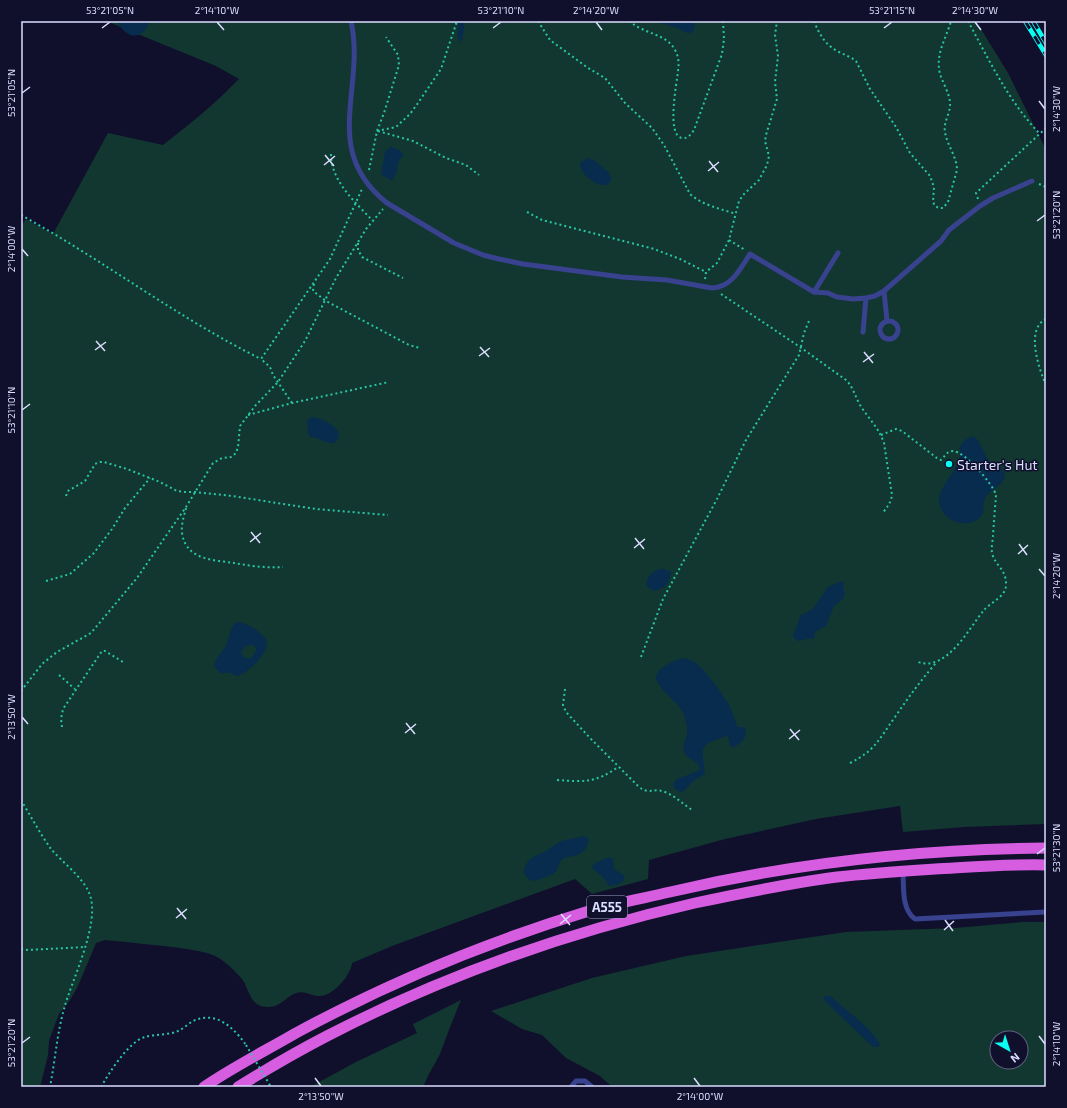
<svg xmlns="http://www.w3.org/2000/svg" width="1067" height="1108" font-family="'Exo 2',sans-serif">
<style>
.green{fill:#123730;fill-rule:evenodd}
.water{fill:#072c4e;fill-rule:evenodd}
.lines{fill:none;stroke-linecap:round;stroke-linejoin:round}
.path{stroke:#28c6a4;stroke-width:2;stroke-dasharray:2 3;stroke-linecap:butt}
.service{stroke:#38428f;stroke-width:5}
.trunk{stroke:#d65de0;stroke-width:11}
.rail-casing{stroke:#08fff1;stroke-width:4.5}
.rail{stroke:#10102d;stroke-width:3;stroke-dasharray:9;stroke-linecap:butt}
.path-bridge{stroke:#28c6a4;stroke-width:2;stroke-dasharray:2 3;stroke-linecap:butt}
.ticks{fill:none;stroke:#dcddff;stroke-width:1.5}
.poi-dot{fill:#08fff1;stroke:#10102d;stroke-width:1.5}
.labels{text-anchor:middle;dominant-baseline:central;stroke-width:3;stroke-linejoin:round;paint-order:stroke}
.shield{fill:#10102d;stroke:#9fa0c0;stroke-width:1}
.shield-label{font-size:13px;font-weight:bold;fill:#dcddff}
.poi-label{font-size:14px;fill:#dcddff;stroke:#10102d;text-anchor:start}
.neatline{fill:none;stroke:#dcddff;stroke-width:1.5}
.ticks-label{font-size:10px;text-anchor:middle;fill:#dcddff}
</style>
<rect width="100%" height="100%" fill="#10102d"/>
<!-- green -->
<g class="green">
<path d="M106,21H976L1008,73L1046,150V824L964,827L903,832L900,806L816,819L725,839L649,860L648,879L592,894L575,879L392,946L352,963C351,975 333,996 320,996C312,996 304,990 296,993C285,997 280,1008 267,1007C249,1006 250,990 242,979C235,971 226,962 217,957C208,952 197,951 187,949C160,945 133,943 105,940L96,943L78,986L70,1000L59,1014L54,1027L49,1041L48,1055L40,1087H21V226L26,219L53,234L108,133L163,145C190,124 216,103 239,79L216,66Z"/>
<path d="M1023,922H1046V1087H612L600,1076L566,1058L542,1035L522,1029L491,1011L592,978L686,956L846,932L955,928ZM997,1038H1021V1062H997Z"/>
<path d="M461,1000L450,1027L440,1054L429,1074L423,1087H310L356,1062L417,1033L413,1024Z"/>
</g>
<!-- water -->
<g class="water">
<path d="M117,21H149C149,29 139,38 131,35C125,33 119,26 117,21Z"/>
<path d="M459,21H465L462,41L461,42L457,36Z"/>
<path d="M658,21H691C695,23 695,25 694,30L690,33C684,33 682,30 677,28C670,25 664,26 658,21Z"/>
<path d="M390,147L398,149L404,155L398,162L397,172L392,181L381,174L385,152Z"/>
<path d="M587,158L594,160L609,173C610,175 612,180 610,182C604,193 579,175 580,163Z"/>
<path d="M311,417C322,418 335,424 339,434C337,449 325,442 317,438C314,437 310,438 308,434C307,430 308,425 307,421Z"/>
<path d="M974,436C982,443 983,454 990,462C994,466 1005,467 1005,475C1005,484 993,488 987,495C982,501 985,509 982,515C980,518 978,519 975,521C961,527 945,521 940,506C933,487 966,468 959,447L966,439Z"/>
<path d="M660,569H665L671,572C669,584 667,587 655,591L649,588L646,584C648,576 652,572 660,569Z"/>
<path d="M842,581L844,584L843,588L845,594L842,600L834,606L826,626L815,632L814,639L811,638L798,641L794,638L793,635L801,615L813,609L828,587Z"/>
<path d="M238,622C250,624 258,631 266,639C271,652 249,672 237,676L231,673H220L214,666L216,660L227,644L231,629L234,624ZM253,645L256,648V651L251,658C246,659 243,657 241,653L245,646Z"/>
<path d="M682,658C688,659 692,660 697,664C704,669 728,700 731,709C734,715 734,721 738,727H744L746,729C747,738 741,744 733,747L730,746L728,737L726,736C721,739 716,739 710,742C696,749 707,763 704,775L693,781L684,791L680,792L675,789L673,784L677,779L698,771L700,769C699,759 688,761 684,752C682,746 686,739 687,734C688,728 686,720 684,715C678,700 661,694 656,678C657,667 672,662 682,658Z"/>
<path d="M584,836L588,838C589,845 584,853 577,855C573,857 568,856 564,858C559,861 559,866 556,871C551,877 540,879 533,881C514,874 529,855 543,853L561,841Z"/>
<path d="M609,857L613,859L614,869L622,874L625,878C622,885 616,885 609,886L602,876L593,869L592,866L595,863Z"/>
<path d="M824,996H830C847,1011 868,1025 880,1044L878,1047H873L825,1001L823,997Z"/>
</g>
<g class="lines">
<!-- path -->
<g class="path">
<path d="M538,21L550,40L588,68L605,78L625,103L652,128L664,145L690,194C702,205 721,209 736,214"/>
<path d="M629,21C633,24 637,27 642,29C654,35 668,37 675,50C679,57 679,64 678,71C677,82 666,136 682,138C688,139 691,134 694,130L722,54L724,39L723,21"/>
<path d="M814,21C819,34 826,46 839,52C845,55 851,57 856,61L870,89L896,127L910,153L930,176L934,187L933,202L935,206L939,208H943L948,202L957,170C957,157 947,145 945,132C943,122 951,113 950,102C949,93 943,83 940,74C935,54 946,39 951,21"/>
<path d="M968,21C989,60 1009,102 1040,134"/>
<path d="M377,131L396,127L410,114L418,103L441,69L457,21"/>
<path d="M378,131L413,141L446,158L466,165L479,175"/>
<path d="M331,154C331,181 355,202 372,220"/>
<path d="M369,170L377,131L384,113L399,65L398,55L386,37"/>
<path d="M1039,184L1046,187"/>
<path d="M978,199L976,193L1046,128"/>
<path d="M527,212L542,220L654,249L680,259L706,272"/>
<path d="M21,215C103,260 178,318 261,359"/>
<path d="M729,240L745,250"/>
<path d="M358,243V250L362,257L403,278"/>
<path d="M705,279L706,272L717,263L729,240L739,201L744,194L759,180L767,165L769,156L765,141L766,135L777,99L775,82L778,56L775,35L777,21"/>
<path d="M314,284L313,291L326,301L409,345L420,348"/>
<path d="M721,294L800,347L846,380C853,387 855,396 860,405C868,418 879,428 884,443L892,495C891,503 887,507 882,514"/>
<path d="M1046,319C1025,329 1039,369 1046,385"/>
<path d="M292,403L273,375L270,367L261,359L330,259L362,189"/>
<path d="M248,415L292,403L389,382"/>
<path d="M881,435L896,429L902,431L938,459L941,460C945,456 947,451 953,451C964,451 993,484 996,495C995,508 994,521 993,535C993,540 991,547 992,553C995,566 1007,569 1006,586C1005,597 990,603 984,610C969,628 947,672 918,662"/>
<path d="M66,496L68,491L85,481L95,464L100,462H104L127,469L160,482L177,491L185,492H195L232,496L316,509L388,515"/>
<path d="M186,508C184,516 181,525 182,533C186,560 213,560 234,563C250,566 266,568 283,567"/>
<path d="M46,581L70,574L94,553L112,529L125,508L150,478"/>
<path d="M641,657L663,599L717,499L746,440L799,355L804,333L809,321"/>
<path d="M59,675L75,689"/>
<path d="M565,689L563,705L566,712L590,738L638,786C649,796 653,787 665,792C675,796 683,804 692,810"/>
<path d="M21,691L42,664L57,652L91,633L137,578L159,546L186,507L213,463L222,458L231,457L236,453L238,447L240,426L255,406L278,382L305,341L336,278L366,229L383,209"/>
<path d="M62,727L61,719L63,709L102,651H105L123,662"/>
<path d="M850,763C876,750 879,739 895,717C908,698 921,680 936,663"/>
<path d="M557,780C585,782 595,783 618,767"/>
<path d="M21,800C30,815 41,835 51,849C63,863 84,878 90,895C100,925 72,979 64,1009C57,1034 55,1061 50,1087"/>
<path d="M21,949L28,950L85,947"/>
<path d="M101,1087C109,1073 129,1041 145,1037C155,1034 170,1035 178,1031C183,1029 188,1024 193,1021C216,1010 234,1028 246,1045"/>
</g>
<!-- service -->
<g class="service">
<path d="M351,21C366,88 320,150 387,203L454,243L483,255L499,259L523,264L622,277L667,280L712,288C732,287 740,269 750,254L814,292L828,293L837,297L853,299L866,298L875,296L884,291L941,241L949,230L980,206L993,198L1032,181"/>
<path d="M884,291L887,321"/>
<path d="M814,292L838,253"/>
<circle cx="889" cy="330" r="9"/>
<path d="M863,332L866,298"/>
<path d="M903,871C904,886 901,909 915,919L1046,912"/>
<path d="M571,1087L576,1081H585L592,1087"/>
</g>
<!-- trunk -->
<g class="trunk">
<path d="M204,1087C233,1067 265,1051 296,1033C390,982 490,941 592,910C618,903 644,898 670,892C794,863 919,849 1046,848"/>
<path d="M238,1087C267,1069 296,1052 327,1036C443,976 568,932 695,903C742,893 790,883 837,877C870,873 903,871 935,869C972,867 1009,864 1046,865"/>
</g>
<defs>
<g id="rail">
<path d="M1025,21L1046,55"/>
<path d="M1033,21L1046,43"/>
</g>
</defs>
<!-- rail casing -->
<use href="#rail" class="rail-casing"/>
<!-- rail -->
<use href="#rail" class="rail"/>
<!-- path-bridge -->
<path class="path-bridge" d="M246,1045L271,1087"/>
</g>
<!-- ticks -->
<path class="ticks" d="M217,22L224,30M596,22L602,30M975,22L981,30M102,28L110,22M493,28L501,22M884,28L892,22M22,93L30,87M1039,101L1045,109M325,155L334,166M709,161L718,172M324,165L335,156M708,171L719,162M1037,221L1045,215M22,249L28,256M96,341L105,351M480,347L489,357M95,350L106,342M864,352L873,363M479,356L490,348M863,362L874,354M22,410L30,404M251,532L260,543M635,538L644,549M250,542L261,533M1019,544L1027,555M634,548L645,539M1018,554L1028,545M1039,569L1045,576M22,717L28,724M406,723L415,734M790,729L799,740M405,733L416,724M789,739L800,730M1037,854L1045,848M177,908L186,919M561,914L570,925M176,918L187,909M945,920L953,931M560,924L571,915M944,930L954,921M1039,1036L1045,1044M22,1043L30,1037M315,1078L321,1086M694,1078L700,1086"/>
<!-- markers -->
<circle class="poi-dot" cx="949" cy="464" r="4"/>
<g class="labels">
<!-- shield labels -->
<rect class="shield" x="587" y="896" width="40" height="22" rx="3"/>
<g class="shield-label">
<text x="607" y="907">A555</text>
</g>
<!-- poi labels -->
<g class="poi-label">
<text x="957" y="464">Starter's Hut</text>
</g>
</g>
<!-- border -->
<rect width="1067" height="1108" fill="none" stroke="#10102d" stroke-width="44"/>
<!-- north arrow -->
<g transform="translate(1009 1050) rotate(141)"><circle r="19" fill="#10102d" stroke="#626281"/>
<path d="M0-3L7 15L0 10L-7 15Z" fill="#08fff1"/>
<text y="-6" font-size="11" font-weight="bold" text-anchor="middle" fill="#dcddff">N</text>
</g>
<rect x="22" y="22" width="1023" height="1064" class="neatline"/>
<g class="ticks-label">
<text x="110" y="14">53°21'05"N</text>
<text x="217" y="14">2°14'10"W</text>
<text x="501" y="14">53°21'10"N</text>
<text x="596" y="14">2°14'20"W</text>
<text x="892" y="14">53°21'15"N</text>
<text x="975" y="14">2°14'30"W</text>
<text transform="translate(11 93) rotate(-90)" y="4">53°21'05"N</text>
<text transform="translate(1056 109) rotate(-90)" y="4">2°14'30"W</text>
<text transform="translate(1056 215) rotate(-90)" y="4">53°21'20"N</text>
<text transform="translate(11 249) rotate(-90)" y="4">2°14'00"W</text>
<text transform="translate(11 410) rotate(-90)" y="4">53°21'10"N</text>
<text transform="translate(1056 576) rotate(-90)" y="4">2°14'20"W</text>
<text transform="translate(11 717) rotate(-90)" y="4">2°13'50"W</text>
<text transform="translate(1056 848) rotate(-90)" y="4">53°21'30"N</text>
<text transform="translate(11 1043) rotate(-90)" y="4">53°21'20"N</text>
<text transform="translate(1056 1044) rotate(-90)" y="4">2°14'10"W</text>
<text x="321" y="1100">2°13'50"W</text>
<text x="700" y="1100">2°14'00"W</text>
</g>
</svg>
